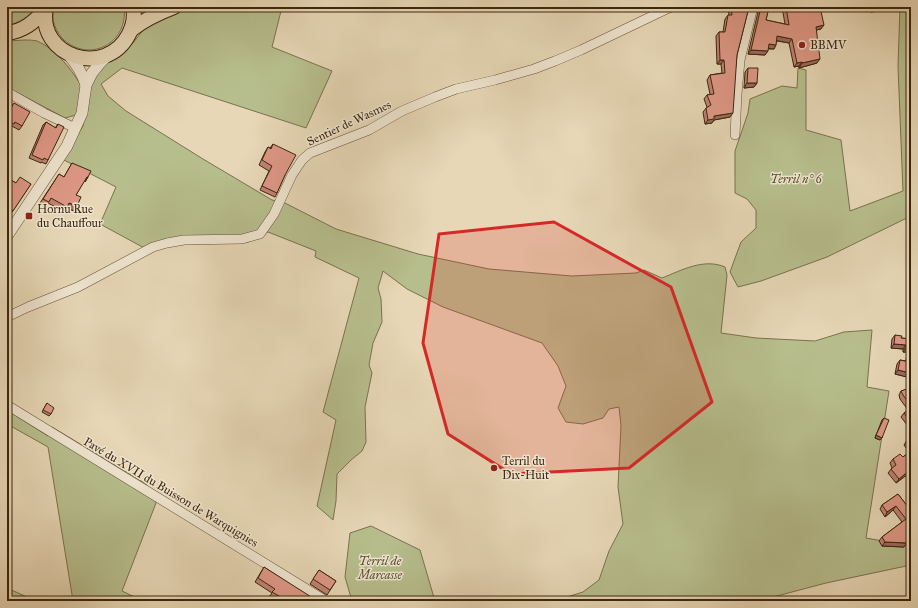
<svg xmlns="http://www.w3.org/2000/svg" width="918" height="608" font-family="'IM FELL Great Primer',serif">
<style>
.green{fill:#b7be8d;stroke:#7a724e}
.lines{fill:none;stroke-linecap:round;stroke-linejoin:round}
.minor-casing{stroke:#675238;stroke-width:10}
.tertiary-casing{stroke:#675238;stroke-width:12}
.primary-casing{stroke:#3c260e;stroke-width:16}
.minor{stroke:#efe5d0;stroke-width:9}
.tertiary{stroke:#efe5d0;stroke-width:11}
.primary{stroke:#e7d7b6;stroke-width:14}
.wall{fill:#c08374;stroke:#3c260e}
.shaded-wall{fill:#9c6a5e;stroke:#3c260e}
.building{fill:#df9887;stroke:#3c260e}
.marked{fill:#d62828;fill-opacity:0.2;stroke:#d62828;stroke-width:3;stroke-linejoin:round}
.poi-dot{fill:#8f2418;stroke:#efe5d0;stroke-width:1.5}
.labels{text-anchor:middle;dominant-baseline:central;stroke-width:3;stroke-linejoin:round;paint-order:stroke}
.poi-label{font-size:12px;fill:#3c260e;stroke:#efe5d0;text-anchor:start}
.street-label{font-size:12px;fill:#3c260e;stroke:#efe5d0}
.park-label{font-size:12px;font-style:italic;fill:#5b4c2e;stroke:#efe5d0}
</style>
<rect width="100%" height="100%" fill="#e7d7b6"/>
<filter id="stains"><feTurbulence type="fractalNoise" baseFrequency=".005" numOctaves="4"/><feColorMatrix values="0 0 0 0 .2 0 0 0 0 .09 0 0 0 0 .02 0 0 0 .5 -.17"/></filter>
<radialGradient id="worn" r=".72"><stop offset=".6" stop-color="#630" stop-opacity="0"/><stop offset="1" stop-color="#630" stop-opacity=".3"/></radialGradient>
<!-- green -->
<g class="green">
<path d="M7,7H37V12L23,21L7,26Z"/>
<path d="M54,7H124C129,43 89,64 63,39C58,34 54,26 53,19C53,16 53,11 54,7Z"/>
<path d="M186,7H282L272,47L332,71L306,128L122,68L101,84L108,96L126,111L203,159L272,200L283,202L336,229L418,254L489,269L572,276L636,273L644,270L662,278C682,270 704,258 725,267L727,275L721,333L756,338L815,341L844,332L872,330L867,387L889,391L866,538L911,546V565L826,583L758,601H554L583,592L599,580L609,551L623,524L618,487L621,426L619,407L609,409L603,418L583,424L566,422L558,408L566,386L558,366L542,343L443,307L407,289L383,271L378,288L381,299L382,322L373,343L369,365L372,373L365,407L366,442L362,451L351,460L337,474L336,501L333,520L317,506L336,420L323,412L359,278L315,257L316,251L268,232L248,242L188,243L148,250L100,224L116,187L62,159L83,126L92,80L104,64L118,53L133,43L143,30L158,19Z"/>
<path d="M900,7H911V216L827,257L761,281L738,287L730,272L741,242L756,228V210L747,199L735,193V151L748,113L750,99L782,86L797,88L798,68L806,70V130L841,140L850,211L903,191L898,66Z"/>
<path d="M24,40C28,40 33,40 37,41C56,49 73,71 83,89L76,115L65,118L7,87V41Z"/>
<path d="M7,410L48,436L52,427L146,484L156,503L122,591L143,601H73L48,447L7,424Z"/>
<path d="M371,526L420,550L435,601H352L345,577L350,533Z"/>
<path d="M7,588L36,601H7Z"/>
</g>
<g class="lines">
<defs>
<g id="minor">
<path d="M7,92L44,113L75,128"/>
<path d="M735,135L737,94L740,60L753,7"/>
<path d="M7,317L28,307L78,287L153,247L167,243L184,240L242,239L260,234L274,214L292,175L302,160L310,153L369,130L402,111L435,97L456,89L495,80L534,69L555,61L581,50L671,7"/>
<path d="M7,405L323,599"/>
</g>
<g id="tertiary">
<path d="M67,53C76,63 82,72 86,85"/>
<path d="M7,236L67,146L82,113L86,85L92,73L100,63L109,54"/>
</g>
<g id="primary">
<path d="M46,7C36,57 106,79 129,34C133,26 135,16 133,7"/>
<path d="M131,30C145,19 158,13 174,7"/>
<path d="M7,33C24,31 34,22 45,10"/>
</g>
</defs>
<!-- minor casing -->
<use href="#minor" class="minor-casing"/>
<!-- tertiary casing -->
<use href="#tertiary" class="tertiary-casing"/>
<!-- primary casing -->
<use href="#primary" class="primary-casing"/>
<!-- minor -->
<use href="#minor" class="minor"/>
<!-- tertiary -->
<use href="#tertiary" class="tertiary"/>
<!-- primary -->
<use href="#primary" class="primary"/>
</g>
<!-- wall -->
<g class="wall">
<path d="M728,7H749L737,55L730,117L714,120L712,123L705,124L703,112L707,107L704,99L707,95L710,94L707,80L710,75L722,73L721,64H717L716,36L719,32H723L725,19L728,15H729Z"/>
<path d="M759,7H769L766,20L785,24L782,7H820L821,29L816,30L817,63L799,68V66L794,67L789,43L777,41L774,49H768L765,55L748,54L759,8Z"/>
<path d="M870,7H879V9L877,11L871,12Z"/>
<path d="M748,68L757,83L754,87L744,88L745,72Z"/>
<path d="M14,103L22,126L19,130L12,126L11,128L7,127V114Z"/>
<path d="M46,122L55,128L58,124L48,160L46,164L41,162V163L29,158L43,125Z"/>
<path d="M273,144L285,175L277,193L275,197L260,190L269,171L259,165L265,152L268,147L270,148Z"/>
<path d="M72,163L88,177L85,182L84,181L76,195L74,211L67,208L64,212L48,203L46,207L40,203L59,174L64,177Z"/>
<path d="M11,180L16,183L31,184L10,215L7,213V182L9,183Z"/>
<path d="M895,335L901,338L911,339V430L901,417L904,413L908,410L900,399L899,395L901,391L908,389L909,382H907V377L895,374L897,364L900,360L906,361L907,352H903V349L891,348L892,339Z"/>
<path d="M47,403L51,414L49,416L42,412Z"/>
<path d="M884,418L882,438L880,440L875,438L882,420Z"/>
<path d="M911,438V464L909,466L908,474L896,483L888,473L892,468L890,463L893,459L903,457L909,452L904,445L907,440Z"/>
<path d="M898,494L911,511V534L908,531L904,547L882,546L879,541L882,537L902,522L893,510L885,517L880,509L882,505Z"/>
<path d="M264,567L315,601H277L269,597L272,593L255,582Z"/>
<path d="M319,570L336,581L327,595L310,584Z"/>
</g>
<!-- shaded-wall -->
<g class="shaded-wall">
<path d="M879,9L877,11L871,12L872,10Z"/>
<path d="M824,25L821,29L813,31L816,27Z"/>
<path d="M777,36L792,39L789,43L774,40Z"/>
<path d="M769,44L776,45L774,49L766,48Z"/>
<path d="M751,50L768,51L765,55L748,54Z"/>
<path d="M820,59L817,63L799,68L802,63Z"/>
<path d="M720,60H724L721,64H717Z"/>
<path d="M802,62L799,66L794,67L797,63Z"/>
<path d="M747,83H757L754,87L744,88Z"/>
<path d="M733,113L730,117L714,120L712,123L705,124L708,120L714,116Z"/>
<path d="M87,177H88L85,182L84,181Z"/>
<path d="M69,203L77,206L74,211L67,208Z"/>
<path d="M894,344L906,345L903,349L891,348Z"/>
<path d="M906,347L910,348L907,352H903Z"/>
<path d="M898,370L910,373L907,377L895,374Z"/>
<path d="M909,378H911V379L909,382H907Z"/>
<path d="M876,435L882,438L880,440L875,438Z"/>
<path d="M911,469L908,474L896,483L899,479Z"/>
<path d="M896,506L893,510L885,517L887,512Z"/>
<path d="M885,542L907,543L904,547L882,546Z"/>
</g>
<!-- building -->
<g class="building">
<path d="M731,7H749L737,55L733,113L714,116V119L708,120L706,108L711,105L707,95L714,94L710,75L725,73L724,60H720L719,32H725L728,15H732Z"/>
<path d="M761,7H769L766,20L789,25L786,7H820L824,25L816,27L820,59L802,63V62L797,63L792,39L777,36L776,45L769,44L768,51L751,50Z"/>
<path d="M872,7H879V9L872,10Z"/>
<path d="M748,68H758L757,83H747Z"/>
<path d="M14,103L30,112L22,126L15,122L14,124L7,121V115Z"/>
<path d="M46,122L56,128L58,124L64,127L48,160L44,158L43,160L32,155Z"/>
<path d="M273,144L296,155L285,175L277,193L262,186L272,166L262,160L268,147L271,149Z"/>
<path d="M72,163L91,171L88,177H87L76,195L81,197L77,206L69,203L67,207L51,198L49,202L43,199L59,174L64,177Z"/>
<path d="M20,177L31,184L13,211L7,206V182L9,183L11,180L16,183Z"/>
<path d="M895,335L902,336L901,338L911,339V378H909L910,373L898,370L900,360L909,362L910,348L906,347V345L894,344Z"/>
<path d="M911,381V406L903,395L901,391L910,388Z"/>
<path d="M47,403L54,408L51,414L43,410Z"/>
<path d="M911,408V423L904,413Z"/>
<path d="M884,418L889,420L882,438L876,435Z"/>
<path d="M911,438V446L907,440Z"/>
<path d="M911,451V462L908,464L911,469L899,479L891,469L896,465L893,459L900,454L903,457Z"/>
<path d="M898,494L911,511V526L909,524L907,543L885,542L882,537L906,519L896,506L887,512L882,505Z"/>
<path d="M264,567L316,600L315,601H300L293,597L292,598L289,596L286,600L272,592L275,589L258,578Z"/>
<path d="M319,570L336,581L330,590L313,579Z"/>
</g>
<!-- marked area -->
<path class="marked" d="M554,222L671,287L712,402L629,468L511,474L448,434L423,343L439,234Z"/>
<!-- markers -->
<g class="poi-dot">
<circle cx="802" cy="45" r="4"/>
<rect x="25" y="212" width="8" height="8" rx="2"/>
<circle cx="494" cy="468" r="4"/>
</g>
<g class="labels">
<!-- poi labels -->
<g class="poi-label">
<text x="810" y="45">BBMV</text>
<text x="37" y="209">Hornu Rue<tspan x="37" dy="14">du Chauffour</tspan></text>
<text x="502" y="461">Terril du<tspan x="502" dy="14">Dix-Huit</tspan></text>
</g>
<!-- street labels -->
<g class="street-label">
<text transform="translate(349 123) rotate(-25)">Sentier de Wasmes</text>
<text transform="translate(171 492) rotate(31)">Pavé du XVII du Buisson de Warquignies</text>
</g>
<!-- park labels -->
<g class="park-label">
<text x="796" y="179">Terril n° 6</text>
<text x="380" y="561">Terril de<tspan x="380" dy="14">Marcasse</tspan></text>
</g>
</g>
<!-- margin -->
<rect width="918" height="608" fill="none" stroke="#e7d7b6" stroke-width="24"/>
<rect x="8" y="8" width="902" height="592" fill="none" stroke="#3c260e" stroke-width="2"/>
<rect x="12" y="12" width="894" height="584" fill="none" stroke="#3c260e"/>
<rect width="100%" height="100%" filter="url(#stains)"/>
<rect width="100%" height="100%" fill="url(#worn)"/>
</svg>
